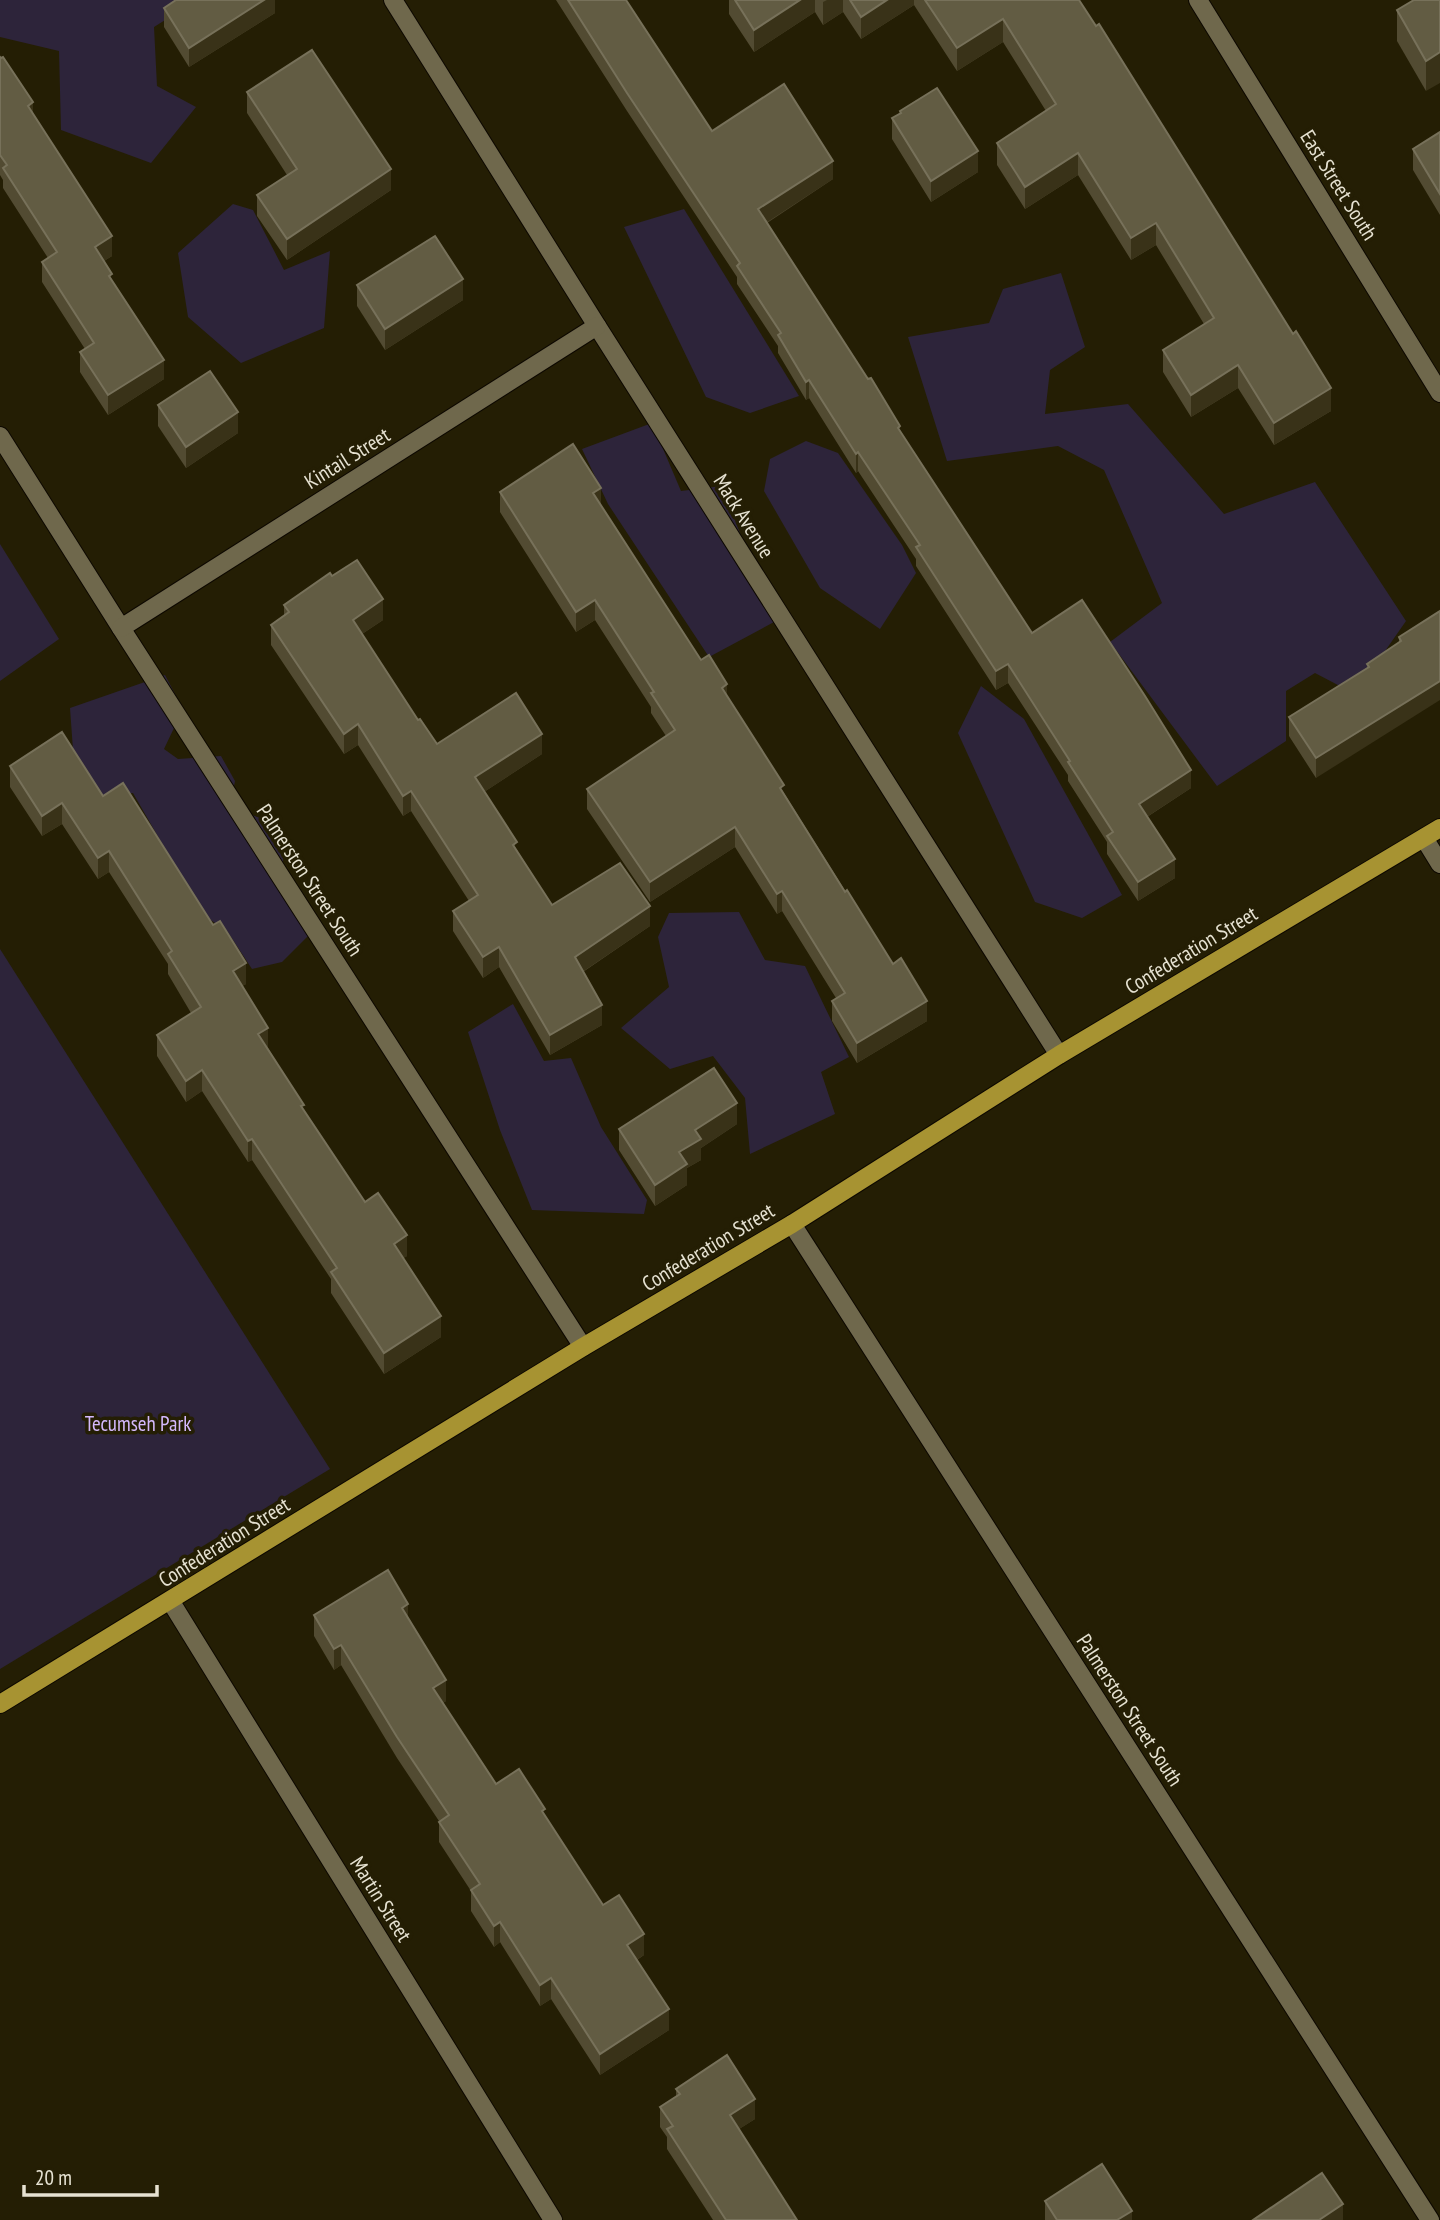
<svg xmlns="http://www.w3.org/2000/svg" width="1440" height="2220" font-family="'PT Sans Narrow',sans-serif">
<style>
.green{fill:#2d243a}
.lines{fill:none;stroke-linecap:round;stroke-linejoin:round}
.minor-casing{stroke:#0d0800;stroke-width:20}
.major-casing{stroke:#0d0800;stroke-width:20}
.minor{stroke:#6f684c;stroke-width:18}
.major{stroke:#a79332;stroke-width:18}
.wall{fill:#524b32}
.shaded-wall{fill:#393218}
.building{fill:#625c43;stroke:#77715a;stroke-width:2}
.labels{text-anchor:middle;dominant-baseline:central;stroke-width:7;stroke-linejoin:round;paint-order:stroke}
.street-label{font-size:21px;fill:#e6e2d2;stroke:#241e04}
.park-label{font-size:21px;fill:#d4b9fc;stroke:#241e04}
</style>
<rect width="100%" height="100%" fill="#241e04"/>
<!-- green -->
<g class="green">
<path d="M0,0H197L154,27L157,86L196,107L151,163L61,130L59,51L0,37Z"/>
<path d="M233,204L253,210L284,270L330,251L324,328L241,363L188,317L178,253Z"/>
<path d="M684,209L799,396L750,413L706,397L624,227Z"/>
<path d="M1061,273L1085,347L1050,370L1045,414L1128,404L1224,514L1315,482L1406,621L1355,694L1315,673L1286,691V741L1217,786L1110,642L1162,603L1104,470L1058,446L947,461L908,337L989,323L1003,289Z"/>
<path d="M652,423L681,491L722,486L774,622L709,657L608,504L582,449Z"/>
<path d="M806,441L838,453L902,545L916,573L880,629L820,588L764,491L770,459Z"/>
<path d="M0,544L59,639L0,681Z"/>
<path d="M165,675L183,709L164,749L178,759L221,756L235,781L230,807L266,820L284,848L281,890L308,936L282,962L252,969L227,931L203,915L133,793L101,797L73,750L70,708Z"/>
<path d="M981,686L1024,719L1122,895L1082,918L1035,902L958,733Z"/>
<path d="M739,912L765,960L805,966L849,1057L821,1072L835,1114L750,1154L745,1098L713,1056L670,1069L621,1028L669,987L658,937L669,913Z"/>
<path d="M0,949L330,1469L0,1669Z"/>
<path d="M513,1004L544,1061L571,1058L601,1127L647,1200L644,1214L532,1210L500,1130L468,1032Z"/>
</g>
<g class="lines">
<defs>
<g id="minor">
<path d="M393,0L597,326L1059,1055"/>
<path d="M1198,0L1440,393"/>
<path d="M0,436L121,628L583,1347"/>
<path d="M121,628L597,326"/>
<path d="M1424,838L1440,864"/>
<path d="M792,1224L1430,2220"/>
<path d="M171,1602L553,2220"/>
</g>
<path id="major" d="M0,1704L583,1347L792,1224L1059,1055L1440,828"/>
</defs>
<!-- minor casing -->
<use href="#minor" class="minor-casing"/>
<!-- major casing -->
<use href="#major" class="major-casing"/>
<!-- minor -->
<use href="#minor" class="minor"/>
<!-- major -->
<use href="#major" class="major"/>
</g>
<!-- wall -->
<g class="wall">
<path d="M275,0V13L189,67L164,27V8Z"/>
<path d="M556,0H626L712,131L833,179L767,223L900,432L1032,633L1191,788L1147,817L1175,878L1138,901L1107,854V842L1068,781V775L1008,683L996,690L916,566V559L858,471L856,473L809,398L806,400L778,353V346L737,284V277L627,111Z"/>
<path d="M729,0H1079L1331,411L1274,445L1238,388L1191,417L1163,372V350L1204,324L1156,245L1131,260L1078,175L1025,209L997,165V143L1046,111L1003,42L957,71L914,5L861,39L843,12L823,25L815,12L754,52L729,14Z"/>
<path d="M1440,0L1426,91L1397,41V10Z"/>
<path d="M0,57L112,256L104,261L112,280L164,379L108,415L80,372V352L85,349L42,282V262L48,258L3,188V180L0,175Z"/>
<path d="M247,92L391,190L287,260L257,216V195L287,175L247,113Z"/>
<path d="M900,111L978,172L931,202L892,139V118L900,113Z"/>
<path d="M1440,132V215L1413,170V149Z"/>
<path d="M357,285L463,300L385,350L357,306Z"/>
<path d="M158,405L238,433L186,468L158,426Z"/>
<path d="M500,492L601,506L701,660L727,697L784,793L927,1021L857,1063L832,1021V1001L836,998L782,911L777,914L735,847L650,902L587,809V789L666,736L651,713V707L595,620L576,632L500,512Z"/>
<path d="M332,576L383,620L362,634L418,720L437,744L542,754L484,792L517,850L552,905L650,926L583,972L602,1025L550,1055L499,967L483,978L453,931V911L469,901L411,811L403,816L358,745L344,754L271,645V625L284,616V605Z"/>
<path d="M1440,611L1316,778L1289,736V717L1367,668V664L1399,643V637Z"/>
<path d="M10,766L103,796L246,984L242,986L268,1048L304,1110L365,1202L407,1256L403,1258L441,1337L384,1374L331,1293V1279L252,1160L248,1162L202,1091L186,1102L157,1056V1035L191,1013L168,974V964L109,872L98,879L62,824L42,836L10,787Z"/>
<path d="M737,1124L701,1148V1160L687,1168V1185L655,1206L619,1150V1129Z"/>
<path d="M314,1615L408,1618L446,1701L443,1703L496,1784L545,1816L603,1905L644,1955L637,1960L669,2030L600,2075L551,1999L540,2006L500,1942L494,1947L471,1911V1891L439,1842V1821L397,1758L341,1665L334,1670L314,1636Z"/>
<path d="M676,2089L755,2119L739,2129L797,2220H713L667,2149V2137L660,2127V2107L676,2096Z"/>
<path d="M1045,2201L1132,2220H1045Z"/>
</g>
<!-- shaded-wall -->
<g class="shaded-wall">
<path d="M264,0H275V13L189,67V48Z"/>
<path d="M800,0H815V12L754,52V30Z"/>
<path d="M827,0H843V12L823,25V2Z"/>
<path d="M887,0H914V5L861,39V17Z"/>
<path d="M1003,19V42L957,71V48Z"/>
<path d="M1440,52V83L1426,91V61Z"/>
<path d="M33,102V122L28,106Z"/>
<path d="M978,151V172L931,202V181Z"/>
<path d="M1078,153V175L1025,209V187Z"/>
<path d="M833,161V179L758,228V209Z"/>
<path d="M391,169V190L287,260V239Z"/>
<path d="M1156,223V245L1131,260V238Z"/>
<path d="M112,236V256L95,267V247Z"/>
<path d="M463,279V300L385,350V329Z"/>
<path d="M164,360V379L108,415V395Z"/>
<path d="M1238,365V388L1191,417V395Z"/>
<path d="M809,380V398L806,400V382Z"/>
<path d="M1331,388V411L1274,445V423Z"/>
<path d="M238,412V433L186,468V447Z"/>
<path d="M858,452V471L856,473V454Z"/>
<path d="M601,488V508L593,493Z"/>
<path d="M383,599V620L353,640V620Z"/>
<path d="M595,600V620L576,632V612Z"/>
<path d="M1008,664V683L996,690V671Z"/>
<path d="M1440,681V700L1316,778V758Z"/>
<path d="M727,684V704L722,688Z"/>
<path d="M358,724V745L344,754V734Z"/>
<path d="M542,734V754L475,798V777Z"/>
<path d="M1191,770V788L1139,822V804Z"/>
<path d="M411,791V811L403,816V796Z"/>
<path d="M62,803V824L42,836V816Z"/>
<path d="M735,827V847L650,902V882Z"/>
<path d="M109,851V872L98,879V858Z"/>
<path d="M1175,859V878L1138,901V882Z"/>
<path d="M782,891V911L777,914V894Z"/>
<path d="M650,906V926L575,977V957Z"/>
<path d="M499,947V967L483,978V957Z"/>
<path d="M246,963V984L233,992V971Z"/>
<path d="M927,1001V1021L857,1063V1043Z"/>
<path d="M602,1005V1025L550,1055V1035Z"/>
<path d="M268,1028V1049L258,1034Z"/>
<path d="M202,1070V1091L186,1102V1081Z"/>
<path d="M737,1103V1124L701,1148V1160L687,1168V1185L655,1206V1185L695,1130Z"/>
<path d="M252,1139V1160L248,1162V1141Z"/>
<path d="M407,1235V1256L394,1265V1244Z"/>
<path d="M441,1316V1337L384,1374V1353Z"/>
<path d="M408,1604V1625L402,1608Z"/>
<path d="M341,1645V1665L334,1670V1649Z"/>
<path d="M446,1680V1701L433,1709V1688Z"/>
<path d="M500,1922V1942L494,1947V1926Z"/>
<path d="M644,1934V1955L627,1966V1945Z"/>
<path d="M551,1978V1999L540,2006V1985Z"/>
<path d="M669,2009V2030L600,2075V2054Z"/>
<path d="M755,2099V2119L730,2135V2115Z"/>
<path d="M1343,2204V2220H1319Z"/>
<path d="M1132,2211V2220H1117Z"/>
</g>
<!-- building -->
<g class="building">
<path d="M176,0H264L189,48L164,8Z"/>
<path d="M568,0H626L712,131L784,84L833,161L758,209L868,379L871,378L900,426L898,428L1032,633L1082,600L1145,696L1191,770L1139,804L1175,859L1138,882L1107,836L1113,832L1068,762L1070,761L1008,664L996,671L916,547L920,545L858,452L856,454L809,380L806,382L778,335L781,333L737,266L740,263L627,93Z"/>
<path d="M735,0H800L754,30Z"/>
<path d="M850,0H887L861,17Z"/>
<path d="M925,0H1079L1096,26L1099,24L1293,334L1296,331L1331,388L1274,423L1238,365L1191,395L1163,350L1214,318L1156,223L1131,238L1078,153L1025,187L997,143L1056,104L1003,19L957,48Z"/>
<path d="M1414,0H1440V52L1426,61L1397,10Z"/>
<path d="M312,50L391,169L287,239L257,195L297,169L247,92Z"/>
<path d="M0,57L1,58L3,57L33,102L28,106L112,236L95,247L112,274L109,276L164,360L108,395L80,352L94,343L42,262L57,252L3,168L7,165L0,155Z"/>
<path d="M937,88L978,151L931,181L892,118L901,113L900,111Z"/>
<path d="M1440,132V194L1413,149Z"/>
<path d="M435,236L463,279L385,329L357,285Z"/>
<path d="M210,371L238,412L186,447L158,405Z"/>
<path d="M573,444L601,488L593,493L701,660L709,655L727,684L722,688L784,785L780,788L845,892L847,890L893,964L901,958L927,1001L857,1043L832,1001L845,993L782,891L777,894L735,827L650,882L587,789L675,730L651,693L654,692L595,600L576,612L500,492Z"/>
<path d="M357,560L383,599L353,620L418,720L420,719L437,744L516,693L542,734L475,777L517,842L513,845L552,905L620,863L650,906L575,957L602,1005L550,1035L499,947L483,957L453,911L478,895L411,791L403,796L358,724L344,734L271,625L289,612L284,605L330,573L332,576Z"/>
<path d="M1440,611V681L1316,758L1289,717L1369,667L1367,664L1401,641L1399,637Z"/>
<path d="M62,732L103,796L123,783L213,925L220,921L246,963L233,971L268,1028L258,1034L304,1105L301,1106L365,1202L378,1193L407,1235L394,1244L441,1316L384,1353L331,1272L337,1268L252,1139L248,1141L202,1070L186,1081L157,1035L201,1007L168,954L172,951L109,851L98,858L62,803L42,816L10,766Z"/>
<path d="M714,1068L737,1103L695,1130L701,1139L679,1152L687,1164L655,1185L619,1129Z"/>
<path d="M388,1570L408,1604L402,1608L446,1680L433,1688L496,1784L519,1769L545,1809L542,1811L603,1905L619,1895L644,1934L627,1945L669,2009L600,2054L551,1978L540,1985L500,1922L494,1926L471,1890L480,1884L439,1822L449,1815L397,1737L341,1645L334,1649L314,1615Z"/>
<path d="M727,2055L755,2099L730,2115L797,2220H726L667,2129L673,2126L660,2107L680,2094L676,2089Z"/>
<path d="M1102,2164L1132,2211L1117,2220H1057L1045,2201Z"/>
<path d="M1322,2173L1343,2204L1319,2220H1253Z"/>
</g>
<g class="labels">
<!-- street labels -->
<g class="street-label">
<text transform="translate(1339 185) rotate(58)">East Street South</text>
<text transform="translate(347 458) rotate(-32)">Kintail Street</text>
<text transform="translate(744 516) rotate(58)">Mack Avenue</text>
<text transform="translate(310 880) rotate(57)">Palmerston Street South</text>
<text transform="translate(1191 950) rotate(-31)">Confederation Street</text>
<text transform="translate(708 1247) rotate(-31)">Confederation Street</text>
<text transform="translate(224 1542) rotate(-32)">Confederation Street</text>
<text transform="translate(1130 1710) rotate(57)">Palmerston Street South</text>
<text transform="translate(381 1899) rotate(58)">Martin Street</text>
</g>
<!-- park labels -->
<g class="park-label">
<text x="138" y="1423">Tecumseh Park</text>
</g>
</g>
<!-- scale -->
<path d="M24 2185v10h133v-10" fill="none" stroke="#e6e2d2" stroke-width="3.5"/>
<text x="35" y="2185" font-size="21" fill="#e6e2d2" stroke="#241e04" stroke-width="5" paint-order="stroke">20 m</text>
</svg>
